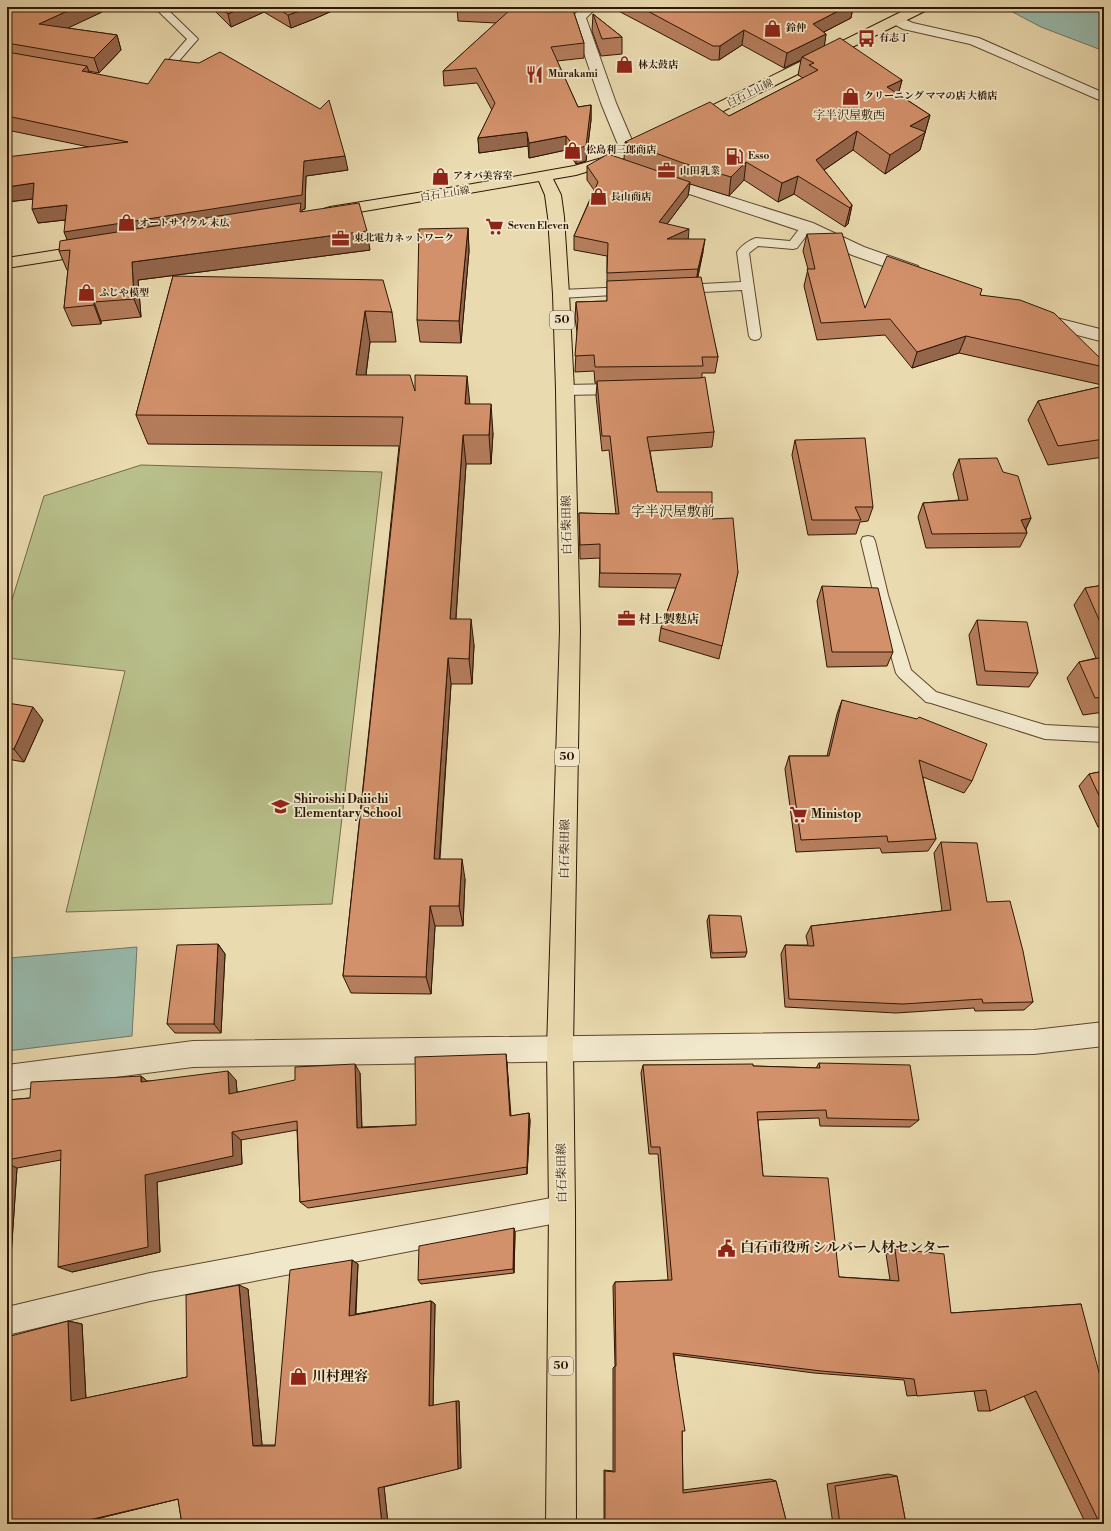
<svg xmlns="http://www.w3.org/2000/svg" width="1111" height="1531" font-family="'Libre Bodoni','Noto Serif JP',serif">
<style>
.green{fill:#b8bf8a;stroke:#736a46}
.water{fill:#98baad;stroke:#6e7869}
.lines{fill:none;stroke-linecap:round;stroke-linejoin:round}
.lane-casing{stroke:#5d472e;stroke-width:2}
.street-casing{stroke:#5d472e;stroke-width:2}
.primary-casing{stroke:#2e1603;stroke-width:2}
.lane{fill:#f1e7cb;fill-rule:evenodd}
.street{fill:#f1e7cb;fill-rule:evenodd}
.primary{fill:#eadaaf;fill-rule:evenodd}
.wall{fill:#b57d5c;stroke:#2e1603}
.shaded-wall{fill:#94664b;stroke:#2e1603}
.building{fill:#d3916b;stroke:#2e1603}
.labels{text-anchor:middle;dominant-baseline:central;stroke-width:3.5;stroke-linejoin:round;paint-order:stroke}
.far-poi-label{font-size:10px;font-weight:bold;fill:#2e1603;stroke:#f1e7cb;text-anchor:start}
.far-street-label{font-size:10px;fill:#2e1603;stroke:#f1e7cb}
.shield{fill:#f1e7cb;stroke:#68553f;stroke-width:1}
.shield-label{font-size:11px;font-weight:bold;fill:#2e1603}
.far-quarter-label{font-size:12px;fill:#2e1603;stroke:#f1e7cb}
.street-label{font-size:12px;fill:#2e1603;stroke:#f1e7cb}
.poi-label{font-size:12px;font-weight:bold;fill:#2e1603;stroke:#f1e7cb;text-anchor:start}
.quarter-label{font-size:14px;fill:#2e1603;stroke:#f1e7cb}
.near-poi-label{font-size:14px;font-weight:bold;fill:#2e1603;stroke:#f1e7cb;text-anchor:start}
</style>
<rect width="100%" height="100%" fill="#eadaaf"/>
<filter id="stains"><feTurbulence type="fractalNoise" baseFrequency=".005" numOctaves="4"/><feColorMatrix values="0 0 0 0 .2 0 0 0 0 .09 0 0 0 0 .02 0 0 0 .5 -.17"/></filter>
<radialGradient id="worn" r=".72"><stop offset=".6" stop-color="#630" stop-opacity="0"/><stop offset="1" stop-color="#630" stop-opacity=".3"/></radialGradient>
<!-- green -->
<path class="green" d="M141,465L382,472L332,904L66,912L125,671L7,658V616L44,496Z"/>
<!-- water -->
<g class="water">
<path d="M1003,7H1104V51L1041,27Z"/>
<path d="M137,947L132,1036L7,1051V975L9,958Z"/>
</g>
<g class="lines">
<defs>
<g id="lane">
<path d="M154,7H165L198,39L164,78L160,79L155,76L187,39Z"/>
<path d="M807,223L811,224L813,227L797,248L793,249L758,246L749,253L761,336L759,339L755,340L751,339L749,336L742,290L683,293L679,292L677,289L679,286L683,285L741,282L737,252C741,246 749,240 756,238L790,241L803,224Z"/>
<path d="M627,287L631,288L633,291L631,294L561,298L557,297L555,294L557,291L561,290Z"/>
<path d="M617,384L622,386L623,389L622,392L617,394L565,395L560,393L559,390L560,387L565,385Z"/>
<path d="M868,536L873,537L875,541L888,595L911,670L936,692L1045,725L1104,728V742L1045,739L931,703L926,702L899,677L896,673L874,595L861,541L863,537Z"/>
</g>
<g id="street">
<path d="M581,7H597L586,18L616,103L637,152L634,155L629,157L624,155L621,152L601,103L572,18Z"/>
<path d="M897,16L913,23L979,38L1104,93V102L970,44L903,29L892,23L890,20L892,17Z"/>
<path d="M661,175L813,223L864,247L918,266L920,270L918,274L912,275L906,274L852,255L801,231L656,183L653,180L656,177Z"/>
<path d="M1041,314L1104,330V342L1035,324L1032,320L1035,316Z"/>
<path d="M1104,1022V1046L1034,1054L193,1067L7,1091V1065L193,1041L1034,1030Z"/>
<path d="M562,1196L572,1199L575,1209L572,1219L562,1222L150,1301L7,1335V1307L150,1273Z"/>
</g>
<g id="primary">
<path d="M911,7H929L927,10L697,124L692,125L687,124L685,121L687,118Z"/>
<path d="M651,136L656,138L659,141L656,144L612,164L576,175L553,179L561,195L564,217L569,294L574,390L580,630L573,1048L575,1209L576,1524H546L549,1209L547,1048L560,630L556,390L553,294L548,217L545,195L539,181L330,217L324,215L322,212L324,209L330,207L467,185L574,166L602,158Z"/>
<path d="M89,245L95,246L97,250L95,254L7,268V258Z"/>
</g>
</defs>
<!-- lane casing -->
<use href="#lane" class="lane-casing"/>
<!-- street casing -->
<use href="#street" class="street-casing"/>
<!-- primary casing -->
<use href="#primary" class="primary-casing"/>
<!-- lane -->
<use href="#lane" class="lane"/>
<!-- street -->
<use href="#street" class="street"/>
<!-- primary -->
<use href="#primary" class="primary"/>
</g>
<!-- wall -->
<g class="wall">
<path d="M7,7H100L102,12L67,28L117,35L121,50L99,73L88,71L89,72L348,170L306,176L305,209L302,210V211L370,250L138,280L141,317L101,321V324L72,326L64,308L68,270H67L59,251L67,240L65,220L38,223L33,199L7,202L89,147L7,130Z"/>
<path d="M212,7H341L314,19L291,28L264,12L231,27L213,9Z"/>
<path d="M457,7H572L584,43V58L557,61L578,107L591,105V120L586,161L576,164L566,150L529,158L528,146L479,153L478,138L492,110L477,83L444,86L443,71L496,23L458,21Z"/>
<path d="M611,7H853L851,18L824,32L826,34L824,46L902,80L898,94L930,115L920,150L885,174L853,150L824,170L852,205L848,224L845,227L794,194L778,202L744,180L729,196L690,184L688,196L667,224L688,239L703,252L698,277L718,357L715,373H702V378L714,432L712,447L650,451L657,492L712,519L738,572L719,659L659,641L661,628L676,588L599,587L600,558L580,559L579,513L616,514L609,450L602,451L596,396L597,383H595L594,371L575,372L577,332L575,318L576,302L607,301V256L574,250V236L594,190L587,180V166L624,159L625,142L729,116L803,78L798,75L801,60L784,68L742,45L719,60H711Z"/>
<path d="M593,14L622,37V54L601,56L592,31Z"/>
<path d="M468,228L469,251L461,343L420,342L417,320Z"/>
<path d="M807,234L865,308L980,295L1104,362V382L1102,385L959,353L912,368L885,335L817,340L804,286L808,269L803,251Z"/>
<path d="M173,276L392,312L396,342H370L366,375L415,391L470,404L493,433L491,464H466L456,619L474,645L472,684H451L440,859L465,879L463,926H435L431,994L351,993L343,976L399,446L148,444L136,415Z"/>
<path d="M1104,386V457L1048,465L1028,420L1038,401Z"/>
<path d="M795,440L873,507L868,521L860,522L856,534L808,535L792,455Z"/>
<path d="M959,459L1003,472L1031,518L1026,529L1027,533L1020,547L926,548L918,517L923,503L959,500L953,474Z"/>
<path d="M1104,585V712L1083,715L1067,678L1079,662L1096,658L1074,605L1085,588Z"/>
<path d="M822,586L893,652L887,666L827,667L817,601Z"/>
<path d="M977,620L1038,673L1029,687L977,685L969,635Z"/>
<path d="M842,700L972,781L964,793L923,777L936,839L928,851L882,853L880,848L796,852L785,769L789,756H827L837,714Z"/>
<path d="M7,703L43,720L24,762L7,759Z"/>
<path d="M1104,771V826L1098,827L1079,786L1089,774Z"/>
<path d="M941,842L987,902L1033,1002L1024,1010L975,1011L974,1008L896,1013L785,1007L781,954L785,945H808L806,936L811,926L942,911L934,853Z"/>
<path d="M709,915L747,952L745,957L711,958L707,921Z"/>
<path d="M218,944L225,954L221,1033H175L167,1024Z"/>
<path d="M506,1054L507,1064L511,1116L529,1113L530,1121L527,1174L308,1208L300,1202L297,1130L241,1140L242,1164L157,1182L160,1252L72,1272L61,1160L17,1168L10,1271L7,1272V1100L30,1098L141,1076L147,1081L236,1080L237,1092L360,1073L362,1127L416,1125Z"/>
<path d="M819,1063L919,1120L910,1127L820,1126L819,1118L758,1120L763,1176L839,1277L890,1280L886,1254L895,1249L951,1313L1081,1304L1104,1524H1086L1024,1396L990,1411H978L974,1391L907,1396L904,1380L814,1373L674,1355L682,1431L683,1490L770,1479L776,1481L787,1524H604V1470L613,1471V1368L615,1366L613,1286L615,1282L668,1280L658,1154H649L641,1073L643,1065L753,1066L816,1068Z"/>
<path d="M514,1228L515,1233L514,1273L421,1284L418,1280Z"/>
<path d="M352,1260L358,1264L356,1314L431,1301L435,1304L433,1406L459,1401L461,1468L384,1487L388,1524H182L178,1499L92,1520V1524H7L68,1321L82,1324L86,1398L187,1377L248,1289L262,1445H275Z"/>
<path d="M888,1474L897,1476L906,1524H833L827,1484Z"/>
</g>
<!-- shaded-wall -->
<g class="shaded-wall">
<path d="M76,7H100L102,12L45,39L39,24Z"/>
<path d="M244,7H263L264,12L231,27L228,14Z"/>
<path d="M311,7H341L314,19L291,28L288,15Z"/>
<path d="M846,7H853L851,18L810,39L813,24Z"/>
<path d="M744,30L742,45L719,60L720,46Z"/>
<path d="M826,34L824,49L802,57L801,60L784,68L787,53Z"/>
<path d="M117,35L121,50L99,73L94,58Z"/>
<path d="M87,66L92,81L82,71Z"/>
<path d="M902,80L897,99L887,87Z"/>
<path d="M591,105V120L586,161L576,164V149Z"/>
<path d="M930,115L920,150L885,174L890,155L910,126Z"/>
<path d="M857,131L853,150L812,178L816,160Z"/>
<path d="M527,132L528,146L479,153L478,138Z"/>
<path d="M566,136V150L529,158V143Z"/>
<path d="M345,156L348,170L306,176L305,209L302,210L305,222L70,247L64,232L304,161Z"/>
<path d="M746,162L744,180L729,196L731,177Z"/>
<path d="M798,176L794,194L778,202L782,183Z"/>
<path d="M690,182L688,196L658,236L659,222Z"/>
<path d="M34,183L40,198L7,202V187Z"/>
<path d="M67,205L73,219L38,223L32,209Z"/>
<path d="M852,205L848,224L845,227L850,208Z"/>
<path d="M468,228L469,251L461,343L459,321Z"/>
<path d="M689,229L688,243L667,239Z"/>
<path d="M367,231L370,250L138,280L141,317L134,299L132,262Z"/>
<path d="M705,239L703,252L696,282L698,269Z"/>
<path d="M94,302L101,321V324L94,305Z"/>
<path d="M365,311L370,342L362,405L356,375Z"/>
<path d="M966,336L959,353L912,368L917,352Z"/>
<path d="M467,376L470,405L465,404Z"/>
<path d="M491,404L493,433L491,464L489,435Z"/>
<path d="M463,435L466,464L454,645L450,619Z"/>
<path d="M1031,518L1024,532L1021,520Z"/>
<path d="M471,619L474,645L472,684L469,659Z"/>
<path d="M448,658L451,684L438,879L434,859Z"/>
<path d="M33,707L43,720L24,762L14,749Z"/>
<path d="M1104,821V826L1098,827Z"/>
<path d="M462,859L465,879L463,926L459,906Z"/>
<path d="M430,906L435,926L431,994L426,977Z"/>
<path d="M218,944L225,954L221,1033L214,1024Z"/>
<path d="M506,1054L507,1064L511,1125L510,1116Z"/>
<path d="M355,1064L360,1073L362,1136L357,1128Z"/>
<path d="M228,1071L236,1080L238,1103L229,1094Z"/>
<path d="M141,1076L152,1085L141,1082Z"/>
<path d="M529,1113L530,1121L527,1174V1167Z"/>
<path d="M232,1132L241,1140L242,1164L157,1182L160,1252L72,1272L58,1267L145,1175Z"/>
<path d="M7,1163L17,1168L10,1271L7,1272Z"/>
<path d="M514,1228L515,1233L514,1273L513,1269Z"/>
<path d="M352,1260L358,1264L355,1319L349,1316Z"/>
<path d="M239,1285L248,1289L262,1445L253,1446Z"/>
<path d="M431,1301L435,1304L433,1407L429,1406Z"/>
<path d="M68,1321L82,1324L86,1402L71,1401Z"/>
<path d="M456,1401H459L461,1468L458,1469Z"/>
<path d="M384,1486L388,1524H382L378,1488Z"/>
<path d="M190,1496L92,1520V1524H76V1523Z"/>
</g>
<!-- building -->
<g class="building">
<path d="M7,7H76L39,24L117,35L94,58L7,43Z"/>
<path d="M220,7H244L228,14Z"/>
<path d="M275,7H311L288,15Z"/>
<path d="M471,7H572L584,43L551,47L578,107L591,105L586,146L576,149L566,136L529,143L527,132L478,138L495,103L476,68L443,71L511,9Z"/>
<path d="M640,7H846L813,24L826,34L787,53L744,30L720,46H713Z"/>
<path d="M593,14L622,37L602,39Z"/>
<path d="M840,38L902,80L887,87L930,115L910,126L926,132L890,155L857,131L816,160L852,205L850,208L798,176L782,183L746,162L731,177L683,163L625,142L710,102L729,116L818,70L809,65L814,63L802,57Z"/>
<path d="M7,52L87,66L82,71L148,84L165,59L199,63L220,52L320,109L329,100L345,156L304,161L302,195L64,232L67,205L32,209L34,183L7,187V157L128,142L7,116Z"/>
<path d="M608,154L690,182L659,222L689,229L667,239H705L698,269L607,273L608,243L574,236L598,182L587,166Z"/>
<path d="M301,203L300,212L359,203L367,231L132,262L134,299L94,302V305L64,308L70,250L59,251L60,241Z"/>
<path d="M468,228L459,321L417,320L419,229Z"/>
<path d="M842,233L865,308L887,256L982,289L980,295L1020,300L1054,313L1104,362V367L966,336L917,352L890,319L821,323L807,269H815L807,234Z"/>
<path d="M173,276L383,280L392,312L365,311L356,375H410L415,391V375L467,376L465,404H491L489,435H463L450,619H471L469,659L448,658L434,859H462L459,906H430L426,977L343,976L403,417L136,415Z"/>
<path d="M701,277L718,357H702L703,366L595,367L594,355L575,356L578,319L576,302L607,301V281Z"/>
<path d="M705,377L714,432L647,437L657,492H712V519L733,518L738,572L722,646L661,628L681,574L600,573V544L580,545L579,513L619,514L610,436H602L597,381L700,378Z"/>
<path d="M1104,386V439L1058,446L1038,401Z"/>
<path d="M865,438L873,507H855L861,520H812L795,440Z"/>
<path d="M997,458L1003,472L1018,476L1031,518L1021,520L1027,533L932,534L923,503L968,500L959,459Z"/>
<path d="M1104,585V631L1085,588Z"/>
<path d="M822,586L878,588L893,652H832Z"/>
<path d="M977,620L1027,622L1038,673L985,671Z"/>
<path d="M1104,657V697L1095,698L1079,662Z"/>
<path d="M842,700L917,719L919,717L987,744L972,781L919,760L936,839L888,842L887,836L801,840L789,756H829Z"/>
<path d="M7,703L33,707L14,749L7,748Z"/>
<path d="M1104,771V806L1089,774Z"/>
<path d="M941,842L977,843L987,902L1010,901L1023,951L1033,1002L983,1003L982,999L903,1004L789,999L785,945L814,946L811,926L951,910Z"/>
<path d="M709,915L741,916L747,952L712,953Z"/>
<path d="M218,944L214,1024H167L177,945Z"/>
<path d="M506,1054L510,1116L529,1113L527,1167L300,1202L297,1121L232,1132L233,1156L145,1175L148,1247L58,1267L61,1150L7,1160V1100L30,1098L31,1082L141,1076V1082L228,1071L229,1094L295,1080V1067L355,1064L357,1128L416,1125L415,1057Z"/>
<path d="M819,1063L910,1065L919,1120L827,1118L826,1110L757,1112L763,1176L828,1178L839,1277L899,1281L895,1249L944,1254L951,1313L1081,1304L1104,1391V1524H1100L1036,1391L990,1411L986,1390L917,1396L914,1379L821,1371L673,1353L685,1431H682L683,1493L776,1481L787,1524H605V1471L615,1472V1366H616L615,1282L672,1280L660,1147H651L643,1065L753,1064V1066L820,1068Z"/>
<path d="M514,1228L513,1269L418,1280L419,1246Z"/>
<path d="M352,1260L349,1316L431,1301L429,1406L456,1401L458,1469L378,1488L382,1524H182L178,1499L76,1523V1524H7V1337L68,1321L71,1401L187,1377L186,1295L239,1285L253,1446H275L290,1270Z"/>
<path d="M897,1476L906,1524H840L835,1486Z"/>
</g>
<!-- icons -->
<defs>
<symbol id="shop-bare" viewBox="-9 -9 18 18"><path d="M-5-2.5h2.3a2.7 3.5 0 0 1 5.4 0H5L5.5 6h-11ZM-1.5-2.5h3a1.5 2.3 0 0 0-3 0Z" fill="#8f2418" stroke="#f1e7cb" stroke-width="2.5" paint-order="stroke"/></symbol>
<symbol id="bus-bare" viewBox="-9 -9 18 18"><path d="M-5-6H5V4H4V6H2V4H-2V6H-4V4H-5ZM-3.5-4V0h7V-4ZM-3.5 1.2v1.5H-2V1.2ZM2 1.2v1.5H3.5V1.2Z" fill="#8f2418" stroke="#f1e7cb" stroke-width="2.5" paint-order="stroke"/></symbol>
<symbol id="restaurant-bare" viewBox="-9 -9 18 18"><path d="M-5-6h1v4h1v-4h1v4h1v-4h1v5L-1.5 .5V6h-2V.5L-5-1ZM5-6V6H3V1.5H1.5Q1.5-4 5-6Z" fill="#8f2418" stroke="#f1e7cb" stroke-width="2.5" paint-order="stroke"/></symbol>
<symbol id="fuel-bare" viewBox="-9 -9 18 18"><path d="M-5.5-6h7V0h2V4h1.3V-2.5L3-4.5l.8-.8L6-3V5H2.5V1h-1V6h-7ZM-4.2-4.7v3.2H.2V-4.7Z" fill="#8f2418" stroke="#f1e7cb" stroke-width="2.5" paint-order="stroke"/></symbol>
<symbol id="office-bare" viewBox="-9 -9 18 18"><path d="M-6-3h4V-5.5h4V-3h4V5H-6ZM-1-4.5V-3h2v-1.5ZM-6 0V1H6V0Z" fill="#8f2418" stroke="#f1e7cb" stroke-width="2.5" paint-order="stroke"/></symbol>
<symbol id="supermarket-bare" viewBox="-9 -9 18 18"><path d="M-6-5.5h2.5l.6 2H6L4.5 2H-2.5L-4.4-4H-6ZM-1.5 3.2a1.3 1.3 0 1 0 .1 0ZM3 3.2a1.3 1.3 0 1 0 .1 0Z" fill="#8f2418" stroke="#f1e7cb" stroke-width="2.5" paint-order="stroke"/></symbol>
<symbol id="school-bare" viewBox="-9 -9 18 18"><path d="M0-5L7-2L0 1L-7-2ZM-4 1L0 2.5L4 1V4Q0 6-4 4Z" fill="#8f2418" stroke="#f1e7cb" stroke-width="2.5" paint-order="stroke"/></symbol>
<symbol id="civic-bare" viewBox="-9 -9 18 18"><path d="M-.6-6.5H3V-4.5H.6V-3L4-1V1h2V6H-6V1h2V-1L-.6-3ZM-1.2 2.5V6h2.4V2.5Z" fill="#8f2418" stroke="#f1e7cb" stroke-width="2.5" paint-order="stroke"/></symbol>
</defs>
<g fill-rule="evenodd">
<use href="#shop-bare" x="760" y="16" width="25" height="25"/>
<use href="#bus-bare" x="854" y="26" width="25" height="25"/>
<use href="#shop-bare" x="612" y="52" width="25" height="25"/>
<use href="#restaurant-bare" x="522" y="62" width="25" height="25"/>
<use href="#shop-bare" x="838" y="84" width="25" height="25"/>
<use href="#shop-bare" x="560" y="138" width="25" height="25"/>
<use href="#fuel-bare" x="722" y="144" width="25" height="25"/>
<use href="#office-bare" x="654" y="158" width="25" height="25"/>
<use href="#shop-bare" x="428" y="164" width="25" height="25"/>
<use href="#shop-bare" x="586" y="184" width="25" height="25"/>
<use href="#shop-bare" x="114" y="210" width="25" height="25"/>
<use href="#supermarket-bare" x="482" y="214" width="25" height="25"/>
<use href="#office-bare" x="328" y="226" width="25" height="25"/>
<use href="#shop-bare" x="74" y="280" width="25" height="25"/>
<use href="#office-bare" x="614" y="606" width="25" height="25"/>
<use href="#school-bare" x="268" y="794" width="25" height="25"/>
<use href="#supermarket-bare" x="786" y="802" width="25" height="25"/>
<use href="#civic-bare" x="714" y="1236" width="25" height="25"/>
<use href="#shop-bare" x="286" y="1364" width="25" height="25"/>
</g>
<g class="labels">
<!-- far-poi labels -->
<g class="far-poi-label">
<text x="786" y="28">鈴仲</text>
<text x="879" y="38">有志丁</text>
<text x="638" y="65">林太鼓店</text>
<text x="548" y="74">Murakami</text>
<text x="864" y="96">クリーニング ママの店 大橋店</text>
<text x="586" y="150">松島利三郎商店</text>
<text x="748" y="156">Esso</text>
<text x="680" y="171">山田乳業</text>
<text x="453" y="176">アオバ美容室</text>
<text x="611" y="197">長山商店</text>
<text x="139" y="223">オートサイクル 末広</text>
<text x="508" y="226">Seven Eleven</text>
<text x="354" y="238">東北電力ネットワーク</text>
<text x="99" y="293">ふじや模型</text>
</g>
<!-- far-street labels -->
<g class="far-street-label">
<text transform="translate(750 93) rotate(-26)">白石上山線</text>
<text transform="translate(445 194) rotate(-9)">白石上山線</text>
</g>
<!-- shield labels -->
<g class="shield">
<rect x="550" y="311" width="24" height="18" rx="3"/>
<rect x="555" y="748" width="24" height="18" rx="3"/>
<rect x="549" y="1357" width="24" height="18" rx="3"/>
</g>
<g class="shield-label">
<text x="562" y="320">50</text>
<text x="567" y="757">50</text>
<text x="561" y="1366">50</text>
</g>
<!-- far-quarter labels -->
<g class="far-quarter-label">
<text x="849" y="115">字半沢屋敷西</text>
</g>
<!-- street labels -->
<g class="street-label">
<text transform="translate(567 525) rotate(-91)">白石柴田線</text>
<text transform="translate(565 849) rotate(-89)">白石柴田線</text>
<text transform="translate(562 1173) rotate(-91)">白石柴田線</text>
</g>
<!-- poi labels -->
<g class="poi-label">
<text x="639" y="619">村上製麩店</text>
<text x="294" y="799">Shiroishi Daiichi<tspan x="294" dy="14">Elementary School</tspan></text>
<text x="811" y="814">Ministop</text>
</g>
<!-- quarter labels -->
<g class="quarter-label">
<text x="673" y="512">字半沢屋敷前</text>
</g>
<!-- near-poi labels -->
<g class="near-poi-label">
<text x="740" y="1248">白石市役所 シルバー人材センター</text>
<text x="312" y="1377">川村理容</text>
</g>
</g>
<!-- margin -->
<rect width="1111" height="1531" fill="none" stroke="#eadaaf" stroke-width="24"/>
<rect x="8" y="8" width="1095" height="1515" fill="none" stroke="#2e1603" stroke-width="2"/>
<rect x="12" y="12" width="1087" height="1507" fill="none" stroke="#2e1603"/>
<rect width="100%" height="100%" filter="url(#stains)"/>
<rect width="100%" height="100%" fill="url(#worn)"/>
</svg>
